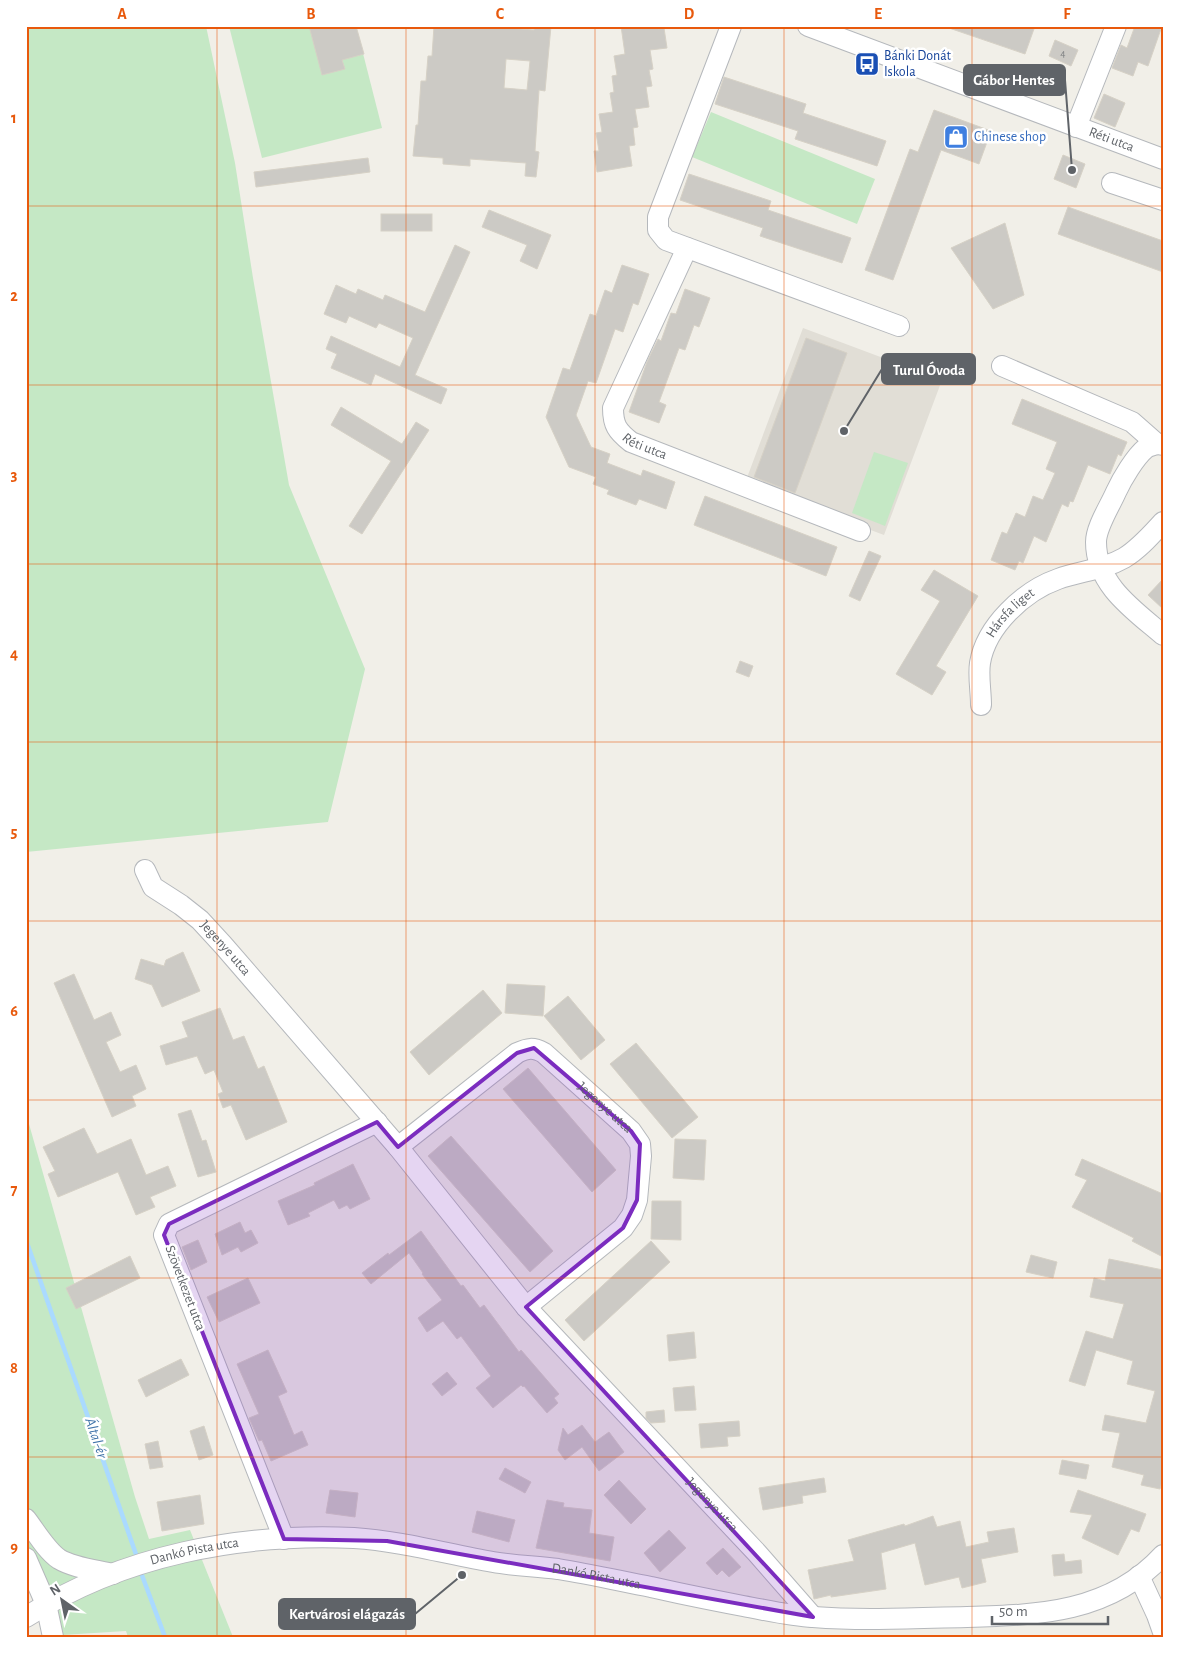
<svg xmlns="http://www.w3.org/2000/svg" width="1189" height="1663" font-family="'Alegreya Sans',sans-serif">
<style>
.education{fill:#e1ded6}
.green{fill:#c5e8c5}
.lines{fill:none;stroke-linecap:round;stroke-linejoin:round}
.stream{stroke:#aadaff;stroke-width:4.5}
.building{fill:#cccac5;stroke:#d6d1c6;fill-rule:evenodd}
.minor-casing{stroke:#b5b8bc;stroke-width:22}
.minor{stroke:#fff;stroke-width:20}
.marked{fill:#7b2cbf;fill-opacity:0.2;stroke:#7b2cbf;stroke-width:4;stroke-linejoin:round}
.grid{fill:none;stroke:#e8590c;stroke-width:1;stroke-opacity:0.55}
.labels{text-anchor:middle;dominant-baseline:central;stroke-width:5;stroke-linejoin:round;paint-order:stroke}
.number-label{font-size:11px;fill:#7a7d7f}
.transit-label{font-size:14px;fill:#164399;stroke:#fff;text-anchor:start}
.shop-label{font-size:14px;fill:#366cbe;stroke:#fff;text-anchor:start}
.street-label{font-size:14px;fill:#5f6368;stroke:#fff}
.water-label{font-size:15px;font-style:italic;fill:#4174aa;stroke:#fff}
.leader{fill:none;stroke:#5f6368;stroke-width:2}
.callout-dot{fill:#5f6368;stroke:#fff;stroke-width:2}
.callout{fill:#5f6368;stroke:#5f6368;stroke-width:2}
.callout-label{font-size:15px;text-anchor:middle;font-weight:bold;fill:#fff}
.neatline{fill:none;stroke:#e8590c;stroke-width:2}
.grid-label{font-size:16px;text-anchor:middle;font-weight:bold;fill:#e8590c}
</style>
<rect width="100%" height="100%" fill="#f1efe8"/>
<!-- education -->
<path class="education" d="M803,328L942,380L884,535L745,483Z"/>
<!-- green -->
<g class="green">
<path d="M26,26H206L235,163L253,278L289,485L365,669L328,822L26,852Z"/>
<path d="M229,26H356L382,128L262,158Z"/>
<path d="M711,112L875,179L857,224L692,157Z"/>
<path d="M874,452L908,463L885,526L852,513Z"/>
<path d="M26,1095L29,1124L135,1497L149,1539L190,1530L233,1637H128L126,1631L46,1636L26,1564Z"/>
</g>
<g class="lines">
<!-- stream -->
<g class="stream">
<path d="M26,1240L138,1560"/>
<path d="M140,1570L165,1637"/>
</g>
</g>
<!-- building -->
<g class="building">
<path d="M309,26H356L364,54L342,60L345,69L322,75Z"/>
<path d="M434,26H508V28L534,30L535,26H551L545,91L539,90L535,151L539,152L536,177L525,176L526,163L470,159V166L443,164V158L413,156L416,125H418L421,81H426L428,56H432ZM506,59L530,61L527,90L504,88Z"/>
<path d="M621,26H658V29L664,28L667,48L650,50L653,69L649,70L652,86L646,87L649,107L635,109L638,127L633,128L635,145L629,146L632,166L597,172L594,151H599L596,133L602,132L599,114L613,112L610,93L614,92L612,76L617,75L614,56L625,54Z"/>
<path d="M950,26H1035L1025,54L949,28Z"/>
<path d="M1135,26H1162L1148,66L1138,62L1133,76L1112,68L1121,45L1127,48Z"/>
<path d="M1055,40L1078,50L1071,66L1049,56Z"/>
<path d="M724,77L806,104L803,113L886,141L877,166L795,139L798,131L715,104Z"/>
<path d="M1104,94L1125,103L1115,127L1094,118Z"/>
<path d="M934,110L991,131L979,164L941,150L893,280L865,270L910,149L918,152Z"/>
<path d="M1063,155L1085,164L1076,188L1054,179Z"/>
<path d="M368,158L370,172L256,187L254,172Z"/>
<path d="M689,174L771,201L768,210L851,238L842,263L760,236L763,228L680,200Z"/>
<path d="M1068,207L1163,241V272L1058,234Z"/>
<path d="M489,210L551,235L537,269L520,261L527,245L482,227Z"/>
<rect x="381" y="214" width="51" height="17"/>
<path d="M1005,223L1024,295L993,309L951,248Z"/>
<path d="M455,245L470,252L415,375L447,389L441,404L375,374L371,385L331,368L337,354L326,349L331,336L400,367L413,338L379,323L376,328L349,316L346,323L324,314L336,285L356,294L358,289L383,300L385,295L425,312Z"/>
<path d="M622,265L649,274L638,305L633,303L623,332L615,329L596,383L588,381L576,415L591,447L610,454L607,463L641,476L643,470L675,482L666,509L639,499L636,505L607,494L609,490L593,484L596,477L569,467L546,417L563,368L570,370L590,314L596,316L605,290L612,293Z"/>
<path d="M685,289L710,298L699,327L694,325L685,350L679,348L659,402L666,405L659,423L629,412L647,362L658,339L661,341L671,313L676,314Z"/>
<path d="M806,338L847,353L795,493L754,477Z"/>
<path d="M1022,399L1127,442L1121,456L1118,454L1110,474L1088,465L1073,502L1070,501L1068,507L1062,504L1046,542L1034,536L1023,563L1019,561L1015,570L991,560L1002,532L1007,534L1016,513L1025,517L1033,496L1043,500L1055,473L1046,469L1057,442L1012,424Z"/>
<path d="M341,407L402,444L416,422L429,430L362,534L349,526L391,461L331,425Z"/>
<path d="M705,496L837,547L826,576L694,525Z"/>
<path d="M869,551L881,556L860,601L849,596Z"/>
<path d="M934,570L978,596L936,666L946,672L932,695L896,674L940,601L921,590Z"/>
<path d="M1163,579V609L1148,595Z"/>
<path d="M740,661L753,666L749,677L736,672Z"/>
<path d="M183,952L200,991L162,1007L152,985L135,979L141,959L164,966L166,960Z"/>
<path d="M74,974L94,1020L111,1012L121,1035L106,1042L120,1072L136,1065L146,1089L132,1096L136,1106L112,1117L54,983Z"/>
<path d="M507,984L545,986L543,1016L505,1013Z"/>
<path d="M483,990L502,1013L429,1075L410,1052Z"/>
<path d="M568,996L605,1040L581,1060L544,1016Z"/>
<path d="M220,1008L233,1040L244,1036L258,1069L264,1066L287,1122L246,1140L231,1105L223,1108L218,1094L223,1092L214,1070L205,1074L197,1056L166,1065L160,1046L188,1037L182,1022Z"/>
<path d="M636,1043L698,1117L672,1138L610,1064Z"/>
<path d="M528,1068L616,1170L592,1192L503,1089Z"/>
<path d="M191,1110L202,1141L206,1140L216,1172L198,1177L178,1114Z"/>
<path d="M84,1128L97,1154L131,1139L146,1175L168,1166L176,1186L150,1197L155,1207L136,1215L118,1172L58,1197L48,1174L55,1171L43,1147Z"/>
<path d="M451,1136L553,1251L530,1272L428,1156Z"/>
<path d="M675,1139L706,1140L704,1180L673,1178Z"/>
<path d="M1082,1159L1163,1194V1257L1132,1241L1134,1238L1072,1207L1087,1180L1075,1175Z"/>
<path d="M353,1164L370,1199L350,1209L347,1205L339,1209L334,1200L308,1213L310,1216L288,1225L278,1201L315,1185L314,1183Z"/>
<path d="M652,1201H681V1240L651,1239Z"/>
<path d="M240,1222L245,1233L251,1230L258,1243L241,1252L238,1247L222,1255L215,1234Z"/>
<path d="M421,1231L461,1286L463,1285L480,1308L484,1305L519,1352L521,1350L559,1394L554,1398L558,1403L547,1413L524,1386L523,1387L521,1385L493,1408L476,1388L491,1376L461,1336L457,1339L443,1321L427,1332L418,1318L442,1300L422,1274L423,1273L409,1253L371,1284L362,1273L388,1253L389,1255Z"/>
<path d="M198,1240L207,1262L191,1270L182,1247Z"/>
<path d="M651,1241L670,1262L584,1341L565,1320Z"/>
<path d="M1031,1255L1057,1262L1053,1278L1026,1272Z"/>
<path d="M130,1256L140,1278L76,1309L66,1288Z"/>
<path d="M1109,1259L1163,1270V1478L1160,1489L1141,1485L1144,1475L1112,1467L1120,1433L1102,1430L1105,1415L1146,1423L1155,1391L1127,1384L1133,1361L1096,1350L1085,1386L1069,1381L1086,1331L1113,1339L1124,1304L1090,1297L1094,1278L1105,1281Z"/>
<path d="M248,1278L260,1303L219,1322L207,1297Z"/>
<path d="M694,1332L696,1358L669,1361L667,1335Z"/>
<path d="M268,1350L287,1392L278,1396L294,1435L302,1431L308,1445L271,1461L262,1440L259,1441L249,1418L259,1414L237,1364Z"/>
<path d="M181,1359L189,1375L146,1397L138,1380Z"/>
<path d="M447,1372L457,1384L442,1396L432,1384Z"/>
<path d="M694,1386L696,1410L675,1411L673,1388Z"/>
<path d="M664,1410L665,1422L651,1423L646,1418V1412Z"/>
<path d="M739,1421L740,1436L727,1437L728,1446L701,1448L699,1424Z"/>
<path d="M582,1425L595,1442L609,1432L624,1452L599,1471L582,1447L565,1460L558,1450L563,1428L568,1435Z"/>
<path d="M204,1426L213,1455L199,1460L190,1431Z"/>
<path d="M158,1441L163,1467L150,1469L145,1444Z"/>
<path d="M1062,1460L1089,1465L1086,1479L1059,1474Z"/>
<path d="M505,1468L531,1482L525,1493L499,1479Z"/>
<path d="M824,1478L826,1492L802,1496L803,1503L763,1510L759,1488Z"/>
<path d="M619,1480L646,1509L631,1524L604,1495Z"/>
<path d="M330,1490L358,1493L355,1517L326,1513Z"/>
<path d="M1078,1490L1146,1514L1139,1532L1131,1529L1118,1555L1082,1538L1092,1515L1070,1512Z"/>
<path d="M200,1495L204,1524L162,1531L157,1502Z"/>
<path d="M547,1500L564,1503L563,1507L592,1510L589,1533L614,1537L610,1561L536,1548Z"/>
<path d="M477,1511L515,1520L509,1542L472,1532Z"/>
<path d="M933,1516L937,1527L960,1521L966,1547L989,1542L987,1532L1014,1528L1018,1552L981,1559L986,1582L962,1588L959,1577L925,1585L915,1543L881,1553L886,1589L831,1597V1595L814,1599L808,1570L854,1561L848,1540L904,1524L905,1526Z"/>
<path d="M669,1530L686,1548L660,1572L644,1553Z"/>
<path d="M723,1548L741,1567L729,1577L722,1570L717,1575L706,1563Z"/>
<path d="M1064,1554L1065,1562L1081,1560L1082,1573L1054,1576L1052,1555Z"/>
</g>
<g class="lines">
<defs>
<g id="minor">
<path d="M731,26L658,217V230L666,240L899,326"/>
<path id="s1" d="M808,26L1163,159"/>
<path d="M1076,127L1116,26"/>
<path d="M1112,183L1163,200"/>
<path id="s2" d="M687,248L613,408C613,425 617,431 631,442L860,531"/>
<path d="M1002,366L1132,422L1157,444L1163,445"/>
<path d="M1157,444C1153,445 1149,446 1146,448C1135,457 1122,479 1116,492C1110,506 1096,527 1096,542C1096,585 1134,610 1163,635"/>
<path id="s3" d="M981,705C981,691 978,676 980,663C986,626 1024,591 1058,579C1080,571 1103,570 1124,558C1139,549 1151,535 1163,522"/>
<path id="s4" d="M145,870L153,887L181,905L200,920L223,945L398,1147L526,1307L757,1553L813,1617"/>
<path id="s5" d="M398,1147L517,1053C528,1048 533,1047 544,1053L631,1131L640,1144L641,1156L637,1200L632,1215L623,1228L526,1307"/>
<path d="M26,1519C36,1532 46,1550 59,1559C74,1568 96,1570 113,1574"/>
<path d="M284,1539L164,1235L169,1224L377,1122"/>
<path d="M26,1558L46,1604L53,1637"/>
<path d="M1139,1576L1157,1615L1163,1632"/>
<path id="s6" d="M26,1617C123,1555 240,1533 354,1538C401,1541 447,1554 493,1562C515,1566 536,1566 558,1569C589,1574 620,1581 651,1587C681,1594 712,1600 743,1606C766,1610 790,1616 813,1617C864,1621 916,1618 967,1617C1039,1615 1110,1613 1163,1555"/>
</g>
</defs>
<!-- minor casing -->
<use href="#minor" class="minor-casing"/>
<!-- minor -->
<use href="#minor" class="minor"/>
</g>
<!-- marked area -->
<path class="marked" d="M534,1048L631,1131L640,1144L637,1200L623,1228L526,1307L813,1617L387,1541L284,1539L164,1235L169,1224L377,1122L398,1147L517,1053Z"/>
<!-- grid -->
<path class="grid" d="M217,26V1637M406,26V1637M595,26V1637M784,26V1637M972,26V1637M26,206H1163M26,385H1163M26,564H1163M26,742H1163M26,921H1163M26,1100H1163M26,1278H1163M26,1457H1163"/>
<!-- icons -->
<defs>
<symbol id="bus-square" viewBox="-11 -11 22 22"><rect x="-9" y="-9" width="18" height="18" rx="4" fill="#1a4fb4" stroke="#fff"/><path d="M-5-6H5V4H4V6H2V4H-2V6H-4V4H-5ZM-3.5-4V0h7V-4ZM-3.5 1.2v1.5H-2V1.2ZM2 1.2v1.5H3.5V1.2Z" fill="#fff"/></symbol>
<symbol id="shop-square" viewBox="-11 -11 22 22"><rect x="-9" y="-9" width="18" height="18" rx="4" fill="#3f7fe0" stroke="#fff"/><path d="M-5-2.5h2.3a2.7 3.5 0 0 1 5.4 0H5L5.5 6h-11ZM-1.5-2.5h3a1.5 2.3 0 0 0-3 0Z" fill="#fff"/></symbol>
</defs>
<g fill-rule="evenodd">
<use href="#bus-square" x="853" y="50" width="28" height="28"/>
<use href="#shop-square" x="942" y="123" width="28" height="28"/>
</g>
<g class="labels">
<!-- number labels -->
<g class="number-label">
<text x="1063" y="53">4</text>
</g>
<!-- transit labels -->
<g class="transit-label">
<text x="884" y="56">Bánki Donát<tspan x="884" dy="16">Iskola</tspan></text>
</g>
<!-- shop labels -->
<g class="shop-label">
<text x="974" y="137">Chinese shop</text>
</g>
<!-- street labels -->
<g class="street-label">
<text stroke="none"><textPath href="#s1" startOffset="324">Réti utca</textPath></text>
<text stroke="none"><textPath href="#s2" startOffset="231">Réti utca</textPath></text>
<text stroke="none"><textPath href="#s3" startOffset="102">Hársfa liget</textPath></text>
<text stroke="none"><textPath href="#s4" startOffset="114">Jegenye utca</textPath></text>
<text stroke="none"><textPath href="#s5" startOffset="262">Jegenye utca</textPath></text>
<text transform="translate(185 1288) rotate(69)">Szövetkezet utca</text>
<text stroke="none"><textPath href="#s4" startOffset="854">Jegenye utca</textPath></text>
<text stroke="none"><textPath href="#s6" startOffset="182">Dankó Pista utca</textPath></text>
<text stroke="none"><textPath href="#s6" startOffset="588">Dankó Pista utca</textPath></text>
</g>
<!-- water labels -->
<g class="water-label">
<text transform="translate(96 1438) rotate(71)">Által-ér</text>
</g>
</g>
<!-- callouts -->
<path class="leader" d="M1072 170L1065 80M844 431L882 369M462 1575L415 1614"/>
<g class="callout-dot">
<circle cx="1072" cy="170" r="5"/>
<circle cx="844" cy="431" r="5"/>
<circle cx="462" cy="1575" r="5"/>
</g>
<g class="callout">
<rect x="964" y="65" width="101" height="30" rx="5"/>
<rect x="882" y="354" width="93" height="30" rx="5"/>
<rect x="279" y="1599" width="136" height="30" rx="5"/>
</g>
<g class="callout-label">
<text x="1014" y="85">Gábor Hentes</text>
<text x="929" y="375">Turul Óvoda</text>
<text x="347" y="1619">Kertvárosi elágazás</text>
</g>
<!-- border -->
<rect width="1189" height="1663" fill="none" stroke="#ffffff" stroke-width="55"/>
<!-- north arrow -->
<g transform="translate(62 1600) rotate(327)" stroke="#ffffff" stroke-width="4" paint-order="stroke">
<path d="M0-4L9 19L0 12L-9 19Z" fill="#5f6368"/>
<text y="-8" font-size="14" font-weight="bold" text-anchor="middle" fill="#5f6368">N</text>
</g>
<!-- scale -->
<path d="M992 1616v8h116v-8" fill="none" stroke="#5f6368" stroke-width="2.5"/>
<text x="999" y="1616" font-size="15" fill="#5f6368" stroke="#ffffff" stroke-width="4" paint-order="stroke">50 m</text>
<rect x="28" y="28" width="1134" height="1608" class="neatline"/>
<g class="grid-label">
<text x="122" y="19">A</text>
<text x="311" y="19">B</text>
<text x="500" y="19">C</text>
<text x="689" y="19">D</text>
<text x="878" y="19">E</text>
<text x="1067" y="19">F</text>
<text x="14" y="123">1</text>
<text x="14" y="301">2</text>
<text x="14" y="480">3</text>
<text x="14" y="659">4</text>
<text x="14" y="837">5</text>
<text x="14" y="1016">6</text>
<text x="14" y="1195">7</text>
<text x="14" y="1373">8</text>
<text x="14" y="1552">9</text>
</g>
</svg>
